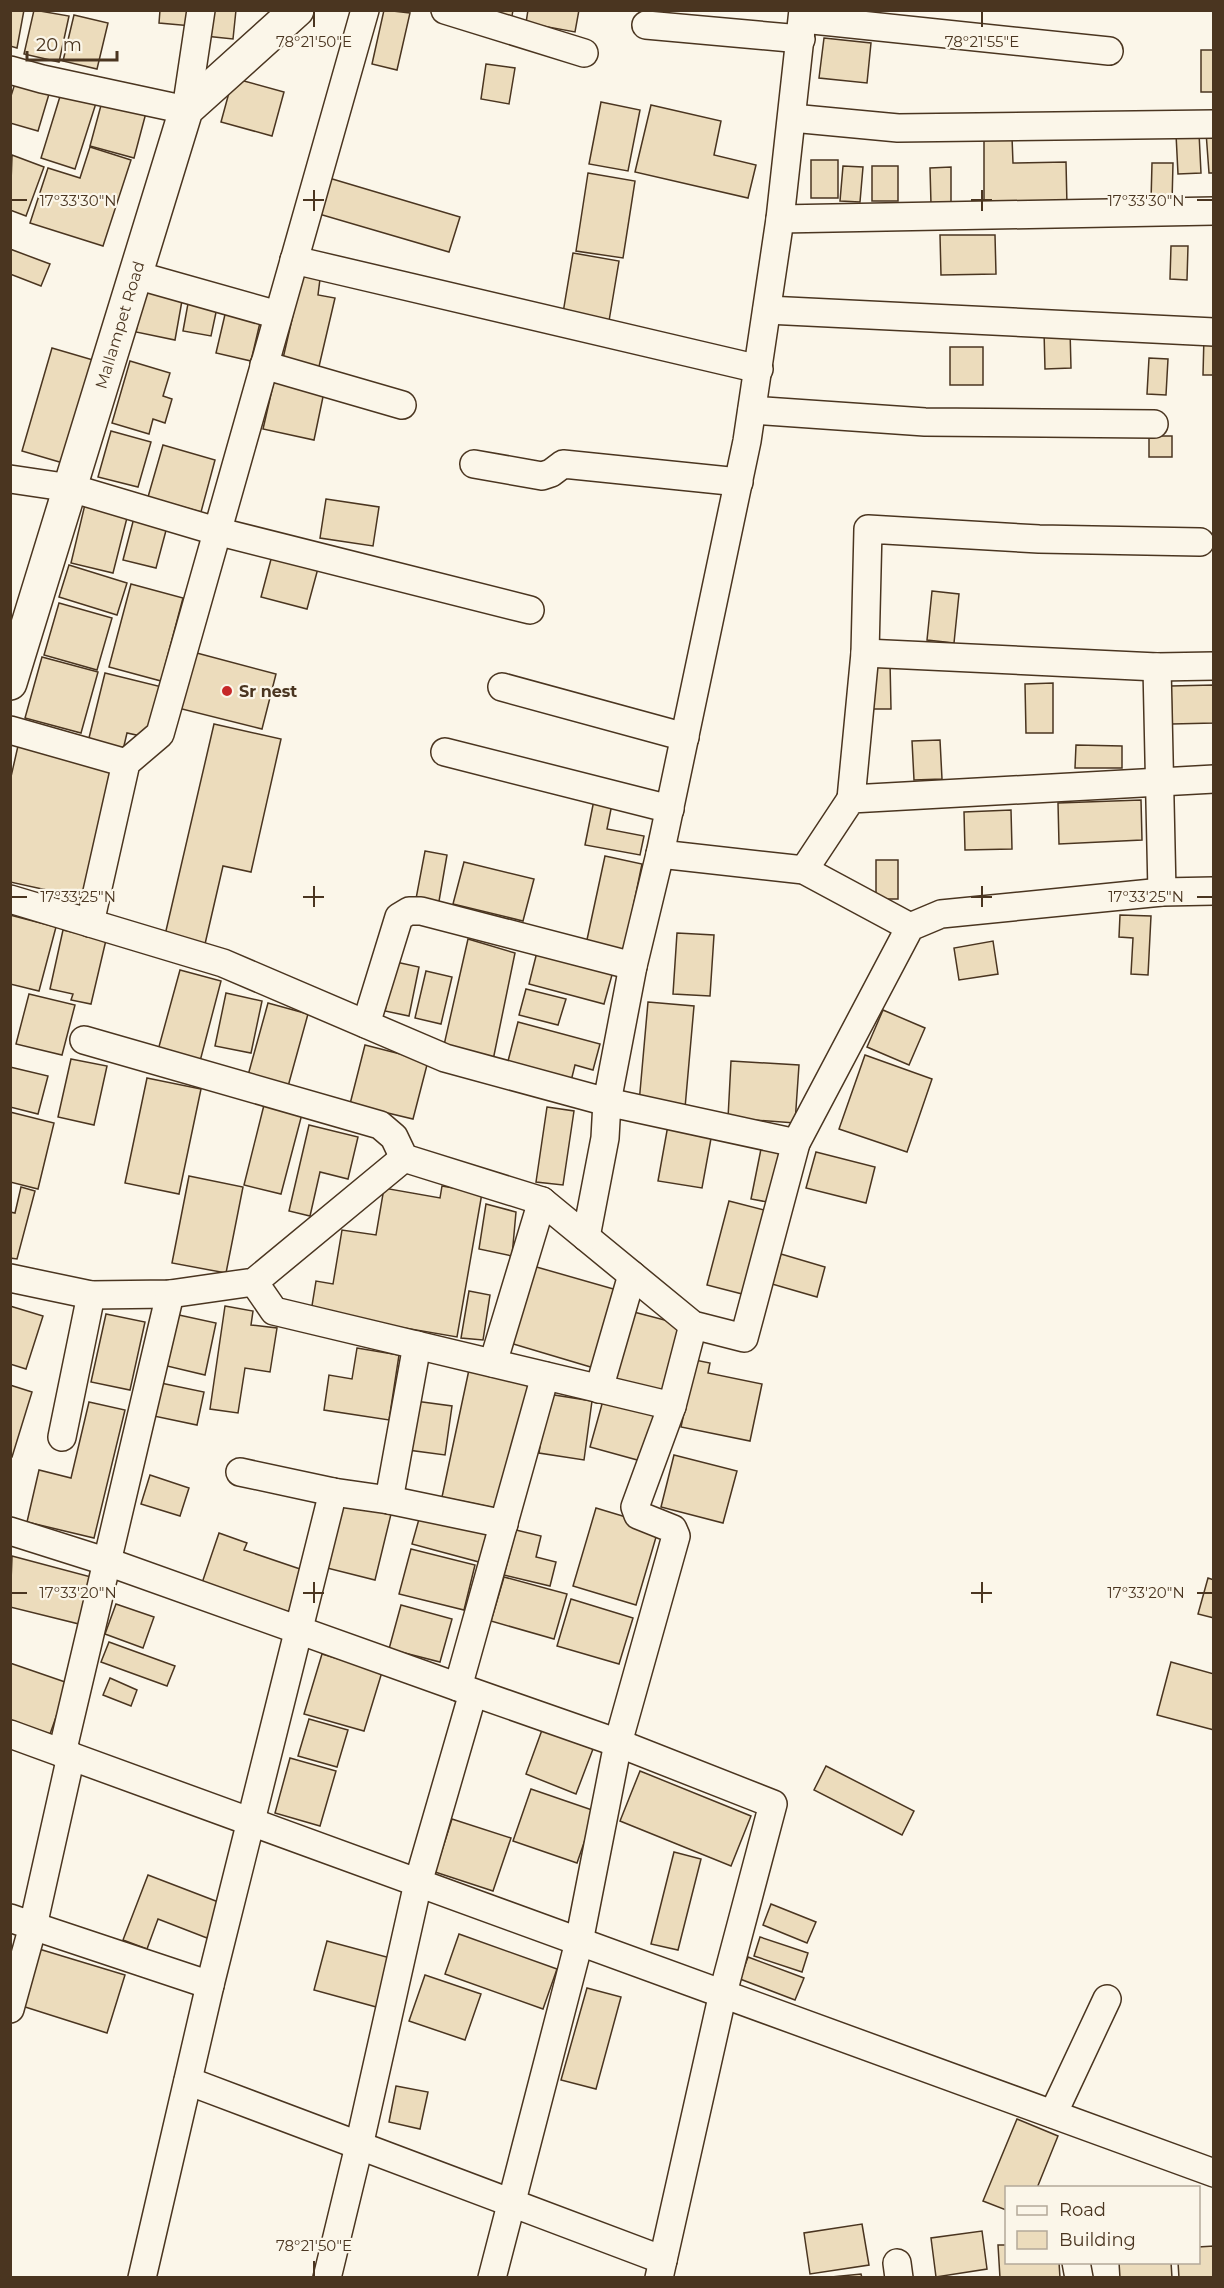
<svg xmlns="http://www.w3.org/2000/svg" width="1224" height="2288" font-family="Montserrat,sans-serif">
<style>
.building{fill:#ecdcbc;stroke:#4a3520;stroke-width:1.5}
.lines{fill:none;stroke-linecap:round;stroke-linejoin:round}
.street-casing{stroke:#4a3520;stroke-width:30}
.secondary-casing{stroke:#4a3520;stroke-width:36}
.street{stroke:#fbf6e9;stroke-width:27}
.secondary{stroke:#fbf6e9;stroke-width:33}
.ticks{fill:none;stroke:#4a3520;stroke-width:2}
.poi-dot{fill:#c62828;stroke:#fbf6e9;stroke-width:2}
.labels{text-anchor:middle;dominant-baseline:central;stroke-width:4.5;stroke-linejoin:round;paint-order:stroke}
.street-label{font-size:16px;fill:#4a3520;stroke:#fbf6e9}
.poi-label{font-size:16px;font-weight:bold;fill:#4a3520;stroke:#fbf6e9;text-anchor:start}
.ticks-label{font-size:15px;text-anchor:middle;fill:#4a3520;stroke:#fbf6e9;stroke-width:4.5;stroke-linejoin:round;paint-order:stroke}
</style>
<rect width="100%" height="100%" fill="#fbf6e9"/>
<!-- building -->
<g class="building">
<path d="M10,10H24L17,48L10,46Z"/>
<path d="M34,10L69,16L59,62L24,54Z"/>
<path d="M160,10H194L192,26L159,23Z"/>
<path d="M208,10H236L233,39L205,36Z"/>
<path d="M384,10L410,13L397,70L372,64Z"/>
<path d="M479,10H513L512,16Z"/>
<path d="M528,10H579L575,32L526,23Z"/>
<path d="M74,15L108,23L97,69L63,61Z"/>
<path d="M824,38L871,43L867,83L819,78Z"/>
<rect x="1201" y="50" width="13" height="42"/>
<path d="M486,64L515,68L509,104L481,99Z"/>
<path d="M18,74L52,84L38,131L10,123V99Z"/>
<path d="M233,78L284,92L272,136L221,122Z"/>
<path d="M62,90L97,100L75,169L41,158Z"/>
<path d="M103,98L147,109L134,158L90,146Z"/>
<path d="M601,102L640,110L628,171L589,164Z"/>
<path d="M651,105L721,121L714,155L756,165L748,198L635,172Z"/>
<path d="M1206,132H1214V173H1209Z"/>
<path d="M1199,133L1201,173L1178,174L1176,134Z"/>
<path d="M984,137H1012L1013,163L1066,162L1067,206L984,209Z"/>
<path d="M90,147L131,160L103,246L30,223L48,168L80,178Z"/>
<path d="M12,155L44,167L26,216L10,210Z"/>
<rect x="811" y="160" width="27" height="38"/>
<path d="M1152,163H1173L1172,203L1151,202Z"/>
<path d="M843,166L863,167L860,202L840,201Z"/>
<rect x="872" y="166" width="26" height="35"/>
<path d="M951,167V204H931L930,168Z"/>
<path d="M588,173L635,181L623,258L576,251Z"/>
<path d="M329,178L460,217L449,252L319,214Z"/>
<path d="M940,235H995L996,274L941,275Z"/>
<path d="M1171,246H1188L1187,280L1170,279Z"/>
<path d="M10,249L50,264L41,286L10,274Z"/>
<path d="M573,253L619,261L609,321L563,313Z"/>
<path d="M302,276L320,279L318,295L335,298L317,375L281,367Z"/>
<path d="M144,287L183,295L175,340L136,332Z"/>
<path d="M189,298L218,303L211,336L183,331Z"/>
<path d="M227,306L262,314L251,361L216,353Z"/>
<path d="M1070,330L1071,368L1045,369L1044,331Z"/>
<path d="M1204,336H1214V375H1203Z"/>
<rect x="950" y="347" width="33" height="38"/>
<path d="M52,348L93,360L63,463L22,451Z"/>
<path d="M1149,358L1168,359L1166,395L1147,394Z"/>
<path d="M130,361L170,373L163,396L172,399L165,423L153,419L149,434L112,423Z"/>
<path d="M274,381L324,392L314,440L263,429Z"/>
<path d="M111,431L151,442L138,487L98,477Z"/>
<rect x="1149" y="436" width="23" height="21"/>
<path d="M163,445L215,460L201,512L148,497Z"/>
<path d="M87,496L130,506L113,573L71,563Z"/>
<path d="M326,499L379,507L373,546L320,538Z"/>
<path d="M135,514L168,523L156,568L123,560Z"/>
<path d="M274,548L320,561L307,609L261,597Z"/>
<path d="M69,565L127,583L117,615L59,597Z"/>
<path d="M131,584L183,598L161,681L109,667Z"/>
<path d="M932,591L959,594L954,643L927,640Z"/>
<path d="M59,603L112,618L97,670L44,655Z"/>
<path d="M193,652L276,674L262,729L178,708Z"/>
<path d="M42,657L98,672L81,733L25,718Z"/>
<path d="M890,662L891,709H869V663Z"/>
<path d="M105,673L162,687L150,738L127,733L123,750L88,742Z"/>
<path d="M1053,683V733H1026L1025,684Z"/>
<path d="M1214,685V723L1172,724L1171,686Z"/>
<path d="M214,724L281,739L251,872L223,866L205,944L165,935Z"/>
<path d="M940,740L942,779L914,780L912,741Z"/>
<path d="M1076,745L1122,746V768H1075Z"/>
<path d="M18,746L117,768L88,899L10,882V781Z"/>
<path d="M594,800L612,804L607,829L644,836L640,855L585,845Z"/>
<path d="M1141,800L1142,840L1059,844L1058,803Z"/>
<path d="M1011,810L1012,849L965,850L964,812Z"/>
<path d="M425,851L447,855L438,907L415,904Z"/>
<path d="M605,856L642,864L623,956L585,949Z"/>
<rect x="876" y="860" width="22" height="39"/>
<path d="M464,862L534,879L523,921L453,904Z"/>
<path d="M10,915L56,927L39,991L10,984Z"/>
<path d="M1120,915L1151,916L1148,975L1131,974L1133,938L1119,937Z"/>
<path d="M63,930L106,940L91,1004L71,1000L73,994L50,989Z"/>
<path d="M677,933L714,935L710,996L673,994Z"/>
<path d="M468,939L515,953L492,1065L442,1054Z"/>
<path d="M993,941L998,974L959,980L954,948Z"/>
<path d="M539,944L615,964L604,1004L529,984Z"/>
<path d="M396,962L419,967L409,1016L385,1011Z"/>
<path d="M180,970L221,981L199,1065L157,1054Z"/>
<path d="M426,971L452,977L441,1024L415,1018Z"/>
<path d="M526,989L566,999L558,1025L519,1015Z"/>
<path d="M226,993L262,1001L251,1053L215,1046Z"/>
<path d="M29,994L75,1005L62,1055L16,1044Z"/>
<path d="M648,1002L694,1006L685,1108L639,1103Z"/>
<path d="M268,1003L308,1014L287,1090L247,1079Z"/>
<path d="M883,1010L925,1028L909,1065L867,1047Z"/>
<path d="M518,1022L600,1044L593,1070L575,1065L570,1085L506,1069Z"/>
<path d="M365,1045L428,1061L413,1119L350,1104Z"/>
<path d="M865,1055L932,1079L907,1152L839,1129Z"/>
<path d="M71,1059L107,1066L94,1125L58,1117Z"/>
<path d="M731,1061L799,1065L795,1123L728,1118Z"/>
<path d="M10,1067L48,1076L38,1114L10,1107Z"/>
<path d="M147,1078L201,1089L179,1194L125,1183Z"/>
<path d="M264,1105L302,1114L281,1194L244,1185Z"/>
<path d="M547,1107L574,1111L563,1185L536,1182Z"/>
<path d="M10,1112L54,1123L38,1189L10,1182Z"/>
<path d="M309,1125L358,1137L348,1179L320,1172L310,1216L289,1211Z"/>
<path d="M668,1125L712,1133L702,1188L658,1181Z"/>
<path d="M762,1144L785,1149L773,1203L751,1199Z"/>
<path d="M816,1152L875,1167L866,1203L806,1188Z"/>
<path d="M189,1176L243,1187L226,1273L172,1263Z"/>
<path d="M442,1186L482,1193L457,1337L311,1312L316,1281L333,1284L342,1230L376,1235L384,1188L440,1198Z"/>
<path d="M21,1187L35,1191L17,1259L10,1258V1212L15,1213Z"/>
<path d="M729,1201L772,1212L750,1296L707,1285Z"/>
<path d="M486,1204L516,1212L512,1256L479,1249Z"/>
<path d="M781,1254L825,1267L817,1297L772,1284Z"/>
<path d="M533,1266L617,1290L594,1368L510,1343Z"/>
<path d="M469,1291L490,1295L483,1340L461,1338Z"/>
<path d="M10,1306L43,1316L26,1369L10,1364Z"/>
<path d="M225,1306L253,1311L251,1325L277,1328L270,1372L245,1368L238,1413L210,1409Z"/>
<path d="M630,1311L680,1324L661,1394L611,1381Z"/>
<path d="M106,1314L145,1322L130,1390L91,1382Z"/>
<path d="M179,1315L216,1323L205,1375L167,1366Z"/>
<path d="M357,1348L399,1355L389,1420L324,1410L329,1375L352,1379Z"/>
<path d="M695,1360L710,1363L708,1373L762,1384L750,1441L681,1427Z"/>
<path d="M470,1365L533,1378L505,1510L442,1497Z"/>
<path d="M156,1382L204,1392L197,1425L149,1415Z"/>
<path d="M10,1385L32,1392L12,1457H10Z"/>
<path d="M548,1394L592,1401L584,1460L539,1453Z"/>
<path d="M604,1397L655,1411L641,1461L590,1447Z"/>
<path d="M415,1401L452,1406L445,1455L408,1450Z"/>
<path d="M89,1402L125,1410L94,1538L27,1522L39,1470L71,1478Z"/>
<path d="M674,1455L737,1471L723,1523L661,1507Z"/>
<path d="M150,1475L189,1488L180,1516L141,1504Z"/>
<path d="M345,1498L392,1510L375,1580L327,1568Z"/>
<path d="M596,1508L659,1527L636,1605L573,1586Z"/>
<path d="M421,1512L488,1529L479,1562L412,1544Z"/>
<path d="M516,1530L541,1536L536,1557L556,1562L550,1586L504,1575Z"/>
<path d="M219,1533L247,1543L244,1550L303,1570L289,1612L202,1583Z"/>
<path d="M411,1549L475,1565L464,1610L399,1594Z"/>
<path d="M12,1556L91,1577L79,1624L10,1607Z"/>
<path d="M504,1577L567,1594L554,1639L491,1621Z"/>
<path d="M1208,1578L1214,1580V1618L1198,1614Z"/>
<path d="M571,1599L633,1618L619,1664L557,1646Z"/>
<path d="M116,1604L154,1617L143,1648L105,1634Z"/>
<path d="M401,1605L452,1619L440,1662L389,1649Z"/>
<path d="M109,1642L175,1666L167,1686L101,1662Z"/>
<path d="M322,1654L382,1672L364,1731L304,1714Z"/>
<path d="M1171,1662L1214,1674V1730L1157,1715Z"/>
<path d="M10,1663L68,1683L50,1734L10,1720Z"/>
<path d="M110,1678L137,1690L131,1706L103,1695Z"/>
<path d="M309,1719L348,1730L337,1767L298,1756Z"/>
<path d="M542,1730L593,1749L576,1794L526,1774Z"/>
<path d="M290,1758L336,1771L320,1826L275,1813Z"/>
<path d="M826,1766L914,1811L902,1835L814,1790Z"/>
<path d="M640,1771L751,1816L731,1866L620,1821Z"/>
<path d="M531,1789L595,1811L577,1863L513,1841Z"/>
<path d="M452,1819L511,1838L493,1891L435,1872Z"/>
<path d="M674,1852L701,1859L678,1950L651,1944Z"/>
<path d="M148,1875L221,1903L207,1938L158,1919L147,1949L123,1940Z"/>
<path d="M771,1904L816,1922L807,1943L763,1925Z"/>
<path d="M459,1934L557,1969L543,2009L445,1974Z"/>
<path d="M760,1937L808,1953L802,1972L754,1956Z"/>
<path d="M327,1941L394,1959L380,2008L314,1990Z"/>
<path d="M39,1949L125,1975L107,2033L22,2006Z"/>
<path d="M748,1957L804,1978L795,2000L740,1979Z"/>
<path d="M425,1975L481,1994L465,2040L409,2021Z"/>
<path d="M587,1988L621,1997L596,2089L561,2080Z"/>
<path d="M396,2086L428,2092L420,2129L389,2122Z"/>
<path d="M1017,2119L1058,2136L1037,2188H1006V2210L983,2201Z"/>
<path d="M862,2224L869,2265L810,2274L804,2233Z"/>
<path d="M982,2231L987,2269L936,2277L931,2238Z"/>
<path d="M998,2245H1006V2262H1059L1060,2278H1000Z"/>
<path d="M1214,2246V2278H1179L1178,2262H1198V2247Z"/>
<path d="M1119,2262H1171L1172,2278H1120Z"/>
<path d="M861,2274L862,2278H821Z"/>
</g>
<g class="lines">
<defs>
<g id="street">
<path d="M445,10L584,53"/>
<path d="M803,19L1109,51"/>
<path d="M646,25L801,39"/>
<path d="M10,70L42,79L186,110L201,10"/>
<path d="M792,118L898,128L1214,124"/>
<path d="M780,219L1214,211"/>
<path d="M294,260L759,369"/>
<path d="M136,275L278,315"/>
<path d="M767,310L1214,332"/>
<path d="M264,365L402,405"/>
<path d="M752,410L925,422L1154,424"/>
<path d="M474,464L542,476L551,473L563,464L739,482"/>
<path d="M10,479L71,488L216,531L530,610"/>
<path d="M865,653L1157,667L1214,666"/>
<path d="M1157,667L1162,892"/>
<path d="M502,687L685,737"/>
<path d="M10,730L126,763"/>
<path d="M445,752L670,809"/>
<path d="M851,799L865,653L868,529L1039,539L1200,542"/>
<path d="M660,854L804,870L910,927"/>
<path d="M804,870L851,799L1214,779"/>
<path d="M10,899L223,963L445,1058L607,1102L633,966L660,854L747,441L780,219L803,10"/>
<path d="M90,923L126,763L160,734L365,10"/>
<path d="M366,1024L399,917L409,911H421L633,966"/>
<path d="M84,1040L380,1125L394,1137L404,1158L542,1201L693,1325L744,1338L796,1143L910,927L941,914L1162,892L1214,891"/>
<path d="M586,1237L605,1138L607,1102L796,1143"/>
<path d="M10,1278L91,1295L170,1294L254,1282L404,1158"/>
<path d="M254,1282L274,1311L672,1406"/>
<path d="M493,1363L542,1201"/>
<path d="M599,1389L632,1275"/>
<path d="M62,1437L91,1295"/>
<path d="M240,1472L333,1492"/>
<path d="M389,1500L417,1345"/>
<path d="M10,1531L108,1562L458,1687L545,1376"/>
<path d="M458,1687L618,1743L773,1804L723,1993L659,2278"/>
<path d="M10,1734L1214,2173"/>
<path d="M62,1753L170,1294"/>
<path d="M10,1918L33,1926L71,1756"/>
<path d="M10,2009L33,1926L210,1985"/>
<path d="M188,2081L663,2260"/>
<path d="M1053,2114L1107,1999"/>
<path d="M1076,2262L1079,2278"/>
<path d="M897,2263L899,2278"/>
<path d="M142,2278L210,1985L333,1492L389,1500L504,1524"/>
<path d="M327,2278L359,2146L418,1883L473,1693"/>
<path d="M492,2278L579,1942L618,1743L676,1536L673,1529L638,1515L635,1507L672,1406L693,1325"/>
</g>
<path id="secondary" d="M10,683L186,110L297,10"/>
</defs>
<!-- street casing -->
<use href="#street" class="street-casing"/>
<!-- secondary casing -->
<use href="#secondary" class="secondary-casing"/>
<!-- street -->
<use href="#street" class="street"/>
<!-- secondary -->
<use href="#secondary" class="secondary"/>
</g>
<!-- ticks -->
<path class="ticks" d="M314,12V27M982,12V27M314,190V211M982,190V211M12,200H27M303,200H324M971,200H992M1197,200H1212M314,886V907M982,886V907M12,897H27M303,897H324M971,897H992M1197,897H1212M314,1582V1603M982,1582V1603M12,1593H27M303,1593H324M971,1593H992M1197,1593H1212M314,2261V2276"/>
<!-- markers -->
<circle class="poi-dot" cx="227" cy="691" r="6"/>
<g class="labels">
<!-- street labels -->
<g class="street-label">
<text transform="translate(120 325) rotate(-73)">Mallampet Road</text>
</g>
<!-- poi labels -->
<g class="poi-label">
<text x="239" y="691">Sr nest</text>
</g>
</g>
<g class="ticks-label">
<text x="314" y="47">78°21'50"E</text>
<text x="982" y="47">78°21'55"E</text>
<text x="78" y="206">17°33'30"N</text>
<text x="1146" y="206">17°33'30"N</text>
<text x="78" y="902">17°33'25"N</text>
<text x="1146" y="902">17°33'25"N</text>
<text x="78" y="1598">17°33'20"N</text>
<text x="1146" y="1598">17°33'20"N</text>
<text x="314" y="2251">78°21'50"E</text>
</g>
<!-- border -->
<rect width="1224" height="2288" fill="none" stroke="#4a3520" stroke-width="24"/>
<!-- legend -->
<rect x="1005" y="2186" width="195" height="78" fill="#fbf6e9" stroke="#b4a999" stroke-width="1.5"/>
<rect x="1017" y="2206" width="30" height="9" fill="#fbf6e9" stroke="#b4a999" stroke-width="1.5"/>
<text x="1059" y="2216" font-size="18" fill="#4a3520">Road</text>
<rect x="1017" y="2231" width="30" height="18" fill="#ecdcbc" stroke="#b4a999" stroke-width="1.5"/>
<text x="1059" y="2246" font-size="18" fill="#4a3520">Building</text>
<!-- scale -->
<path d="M27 51v9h90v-9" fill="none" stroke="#4a3520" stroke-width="3"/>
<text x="36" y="51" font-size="18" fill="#4a3520" stroke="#fbf6e9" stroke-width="4.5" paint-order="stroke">20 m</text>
</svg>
